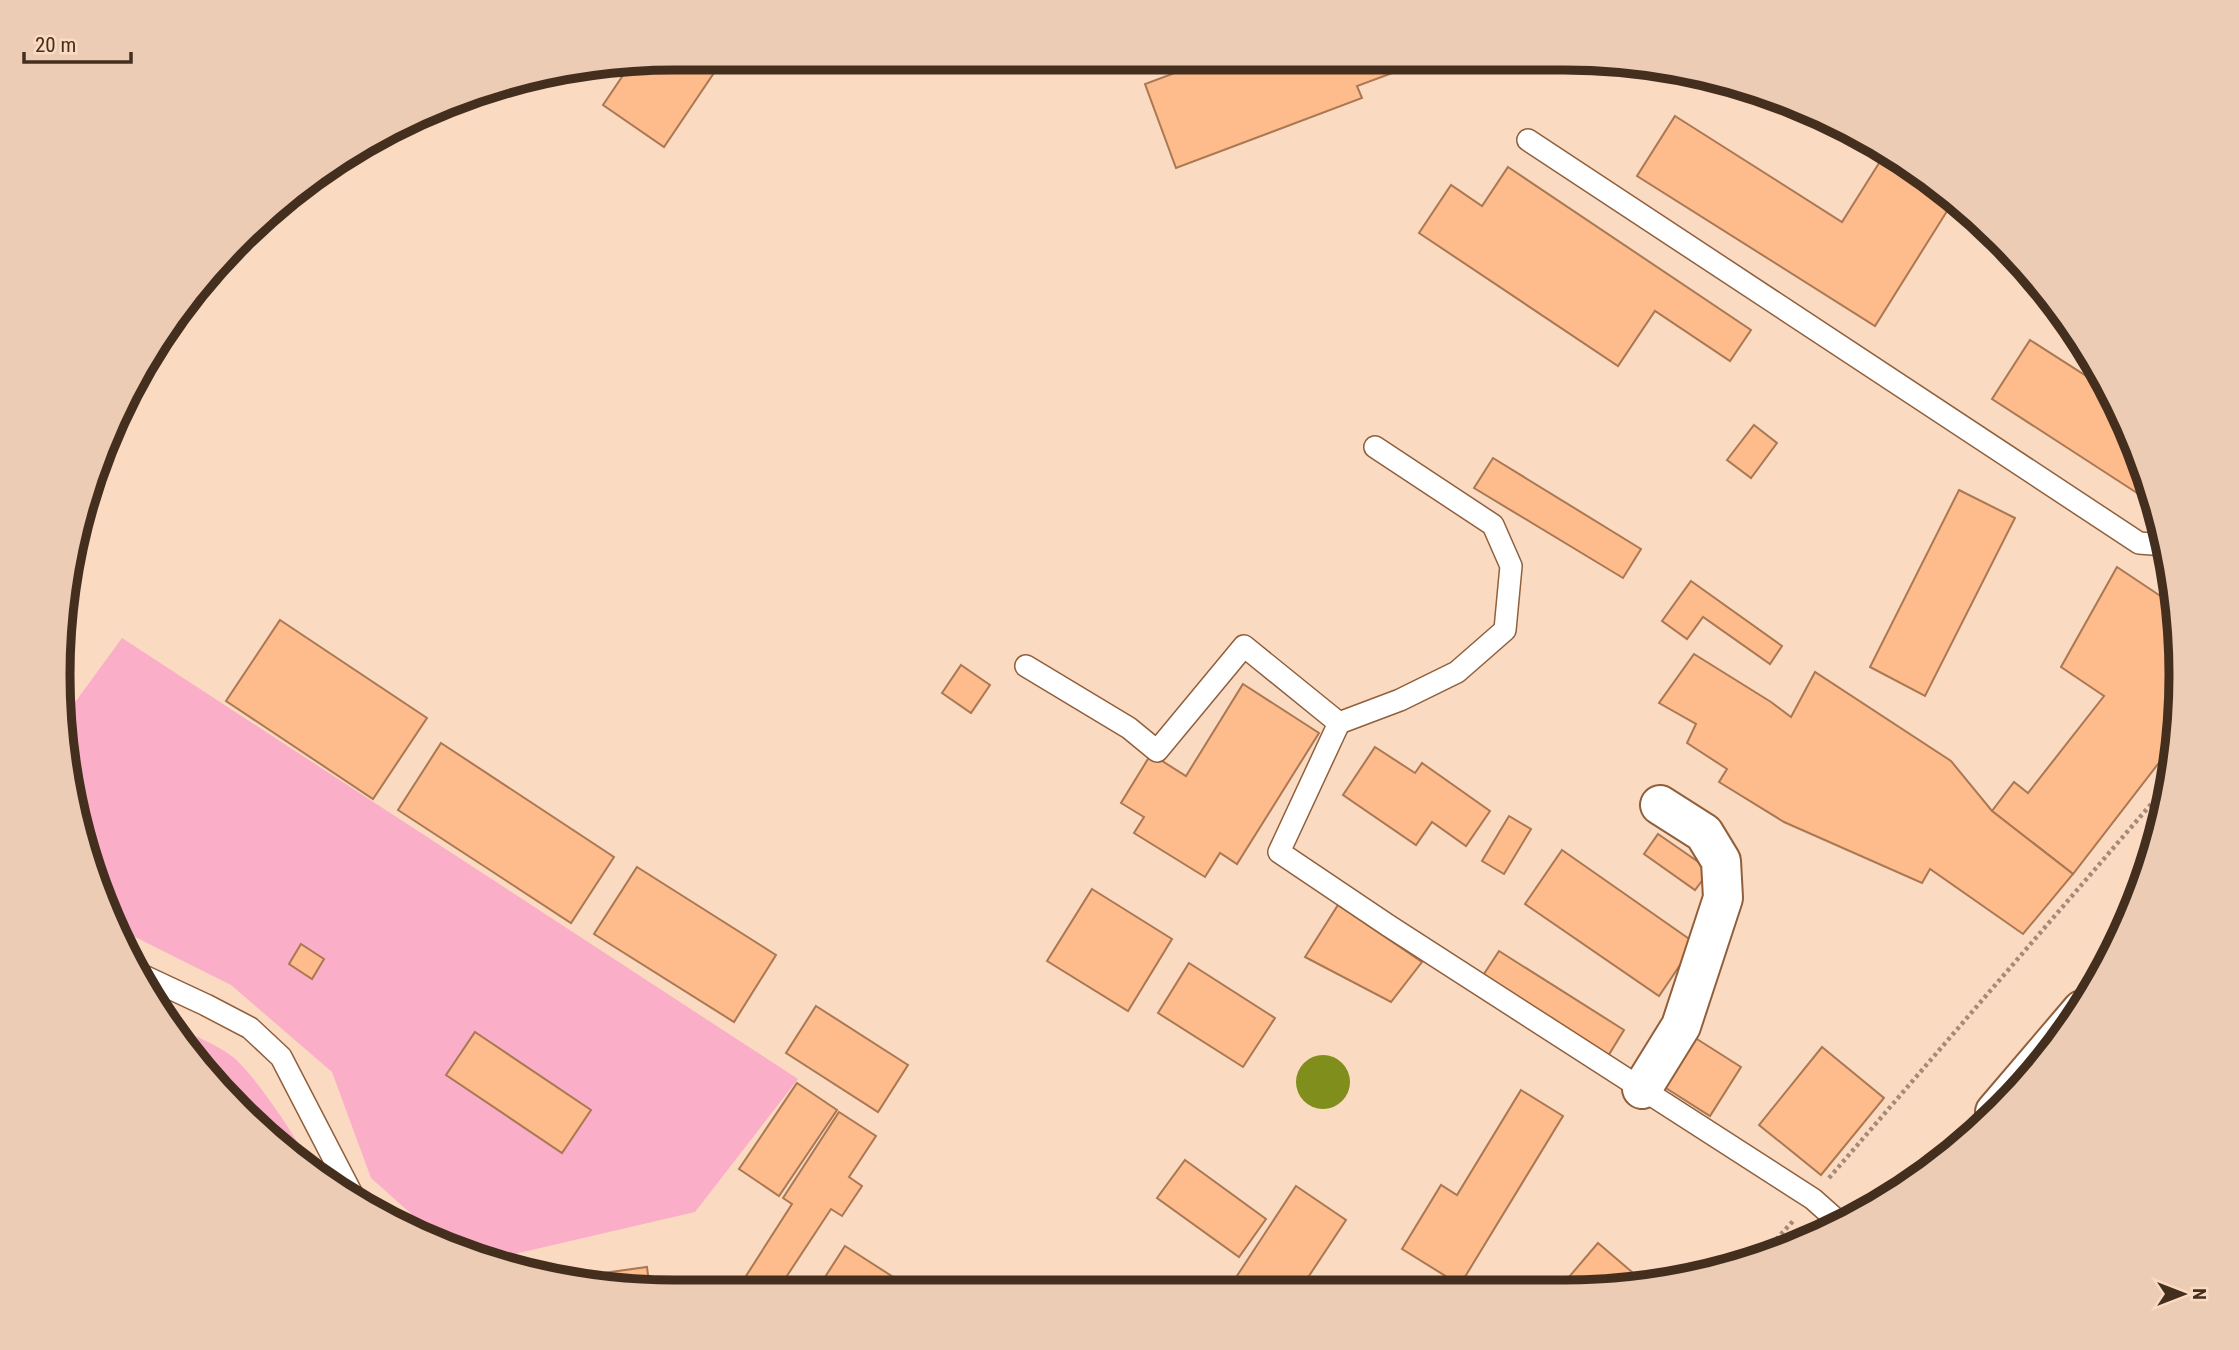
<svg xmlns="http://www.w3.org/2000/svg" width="2239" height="1350" font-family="'Roboto Condensed',sans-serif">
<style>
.green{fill:#faaec8}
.water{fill:#808e1b}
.building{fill:#febb8b;stroke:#aa7853;stroke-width:2}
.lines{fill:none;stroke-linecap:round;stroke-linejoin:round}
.service-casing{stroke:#905f3b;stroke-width:24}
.minor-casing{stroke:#905f3b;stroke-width:42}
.trunk-casing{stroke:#905f3b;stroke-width:42}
.path{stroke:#a68a76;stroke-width:4.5;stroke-dasharray:3.5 3.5;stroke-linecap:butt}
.service{stroke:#fff;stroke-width:21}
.minor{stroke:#fff;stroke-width:38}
.trunk{stroke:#fff;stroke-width:38}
.rim{fill:none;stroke:#442f1f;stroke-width:9}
</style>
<rect width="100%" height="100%" fill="#fbdac2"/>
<!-- green -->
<g class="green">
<path d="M122,638L798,1079L695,1212L484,1261L476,1259L445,1244L371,1178L332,1072L231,985L121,930L91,874L65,716Z"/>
<path d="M171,1024C190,1034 216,1044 233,1057C254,1074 301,1143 311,1168L185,1050Z"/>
</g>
<!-- water -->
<circle class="water" cx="1323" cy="1082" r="27"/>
<!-- building -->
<g class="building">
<path d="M675,58H724L664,147L603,105L630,65Z"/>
<path d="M1212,59H1430L1357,86L1362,98L1176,168L1145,84Z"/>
<path d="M1675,116L1842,222L1886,152L1907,162L1954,200L1875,326L1637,176Z"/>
<path d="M1508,167L1751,330L1730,361L1655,311L1618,366L1419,233L1451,185L1482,206Z"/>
<path d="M2030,340L2108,390L2134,439L2154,504L1992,399Z"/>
<path d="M1754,425L1777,443L1751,478L1727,460Z"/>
<path d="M1493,458L1641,549L1623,578L1474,488Z"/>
<path d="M1959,490L2015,518L1925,696L1870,667Z"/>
<path d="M2117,567L2174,605L2181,675L2175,742L2073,874L1992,811L2014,782L2028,793L2104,696L2061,667Z"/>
<path d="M1691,581L1782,646L1770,664L1703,617L1687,639L1662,621Z"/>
<path d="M280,620L427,718L373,799L226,701Z"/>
<path d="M1694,654L1771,702L1791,717L1815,672L1951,761L1992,811L2073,874L2023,934L1930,869L1922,883L1784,822L1719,782L1727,769L1687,743L1696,724L1659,703Z"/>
<path d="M961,665L990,685L971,713L942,693Z"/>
<path d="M1243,684L1319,733L1237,864L1220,853L1205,877L1134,833L1144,817L1121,803L1151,754L1186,776Z"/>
<path d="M441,743L614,857L571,923L398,810Z"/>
<path d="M1375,747L1415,773L1422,763L1490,811L1466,846L1432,822L1416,845L1343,795Z"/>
<path d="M1509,816L1531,829L1504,874L1482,861Z"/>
<path d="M1658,834L1710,870L1695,890L1644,854Z"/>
<path d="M1562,850L1695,943L1659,996L1525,904Z"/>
<path d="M637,867L776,955L734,1022L594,934Z"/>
<path d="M1092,889L1172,939L1128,1011L1047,961Z"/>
<path d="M1338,905L1422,962L1391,1002L1305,957Z"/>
<path d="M301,944L324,959L312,979L289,964Z"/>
<path d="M1499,951L1624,1030L1608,1056L1482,977Z"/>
<path d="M1189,963L1275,1018L1243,1067L1158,1013Z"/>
<path d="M816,1006L908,1065L878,1112L786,1053Z"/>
<path d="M475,1032L591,1110L562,1153L446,1075Z"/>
<path d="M1689,1034L1741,1067L1710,1116L1658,1083Z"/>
<path d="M1822,1047L1884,1098L1821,1175L1759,1125Z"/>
<path d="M797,1083L837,1110L779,1196L739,1169Z"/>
<path d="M1521,1090L1563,1116L1460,1285L1402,1249L1441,1185L1457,1195Z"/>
<path d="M839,1112L876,1136L849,1177L862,1186L842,1216L831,1209L777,1291H770L746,1276L792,1204L783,1198Z"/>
<path d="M1185,1160L1266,1219L1239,1257L1157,1198Z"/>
<path d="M1296,1186L1346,1220L1299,1291H1233L1229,1288Z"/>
<path d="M1598,1243L1646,1284L1605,1291H1557Z"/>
<path d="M845,1246L915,1291H816Z"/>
<path d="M647,1267L650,1291H634L567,1278Z"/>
</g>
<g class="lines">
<defs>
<g id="service">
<path d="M1528,140L2139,543L2166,545"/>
<path d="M1026,666L1129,728L1157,751L1244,646L1339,723L1279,852L1389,926L1813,1199L1840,1223"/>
<path d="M1339,723L1400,700L1457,672L1505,630L1511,566L1493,525L1375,447"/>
<path d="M146,977L206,1005L250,1028L281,1057L353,1196L357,1201"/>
</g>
<path id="minor" d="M1642,1089L1681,1026L1723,898L1721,861L1704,833L1660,805"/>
<path id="trunk" d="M1995,1112L2082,1010"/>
</defs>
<!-- service casing -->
<use href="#service" class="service-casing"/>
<!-- minor casing -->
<use href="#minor" class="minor-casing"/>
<!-- trunk casing -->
<use href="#trunk" class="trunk-casing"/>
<!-- path -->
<g class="path">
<path d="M1829,1178L2171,781"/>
<path d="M1762,1255L1794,1220"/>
</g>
<!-- service -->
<use href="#service" class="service"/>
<!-- minor -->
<use href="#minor" class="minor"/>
<!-- trunk -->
<use href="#trunk" class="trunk"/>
</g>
<!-- crop -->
<path d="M0 0H2239V1350H0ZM675 70H1564A605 605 0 0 1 2169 675V675A605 605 0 0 1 1564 1280H675A605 605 0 0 1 70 675V675A605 605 0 0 1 675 70Z" fill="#ecccb5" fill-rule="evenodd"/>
<path class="rim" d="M675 70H1564A605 605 0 0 1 2169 675V675A605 605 0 0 1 1564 1280H675A605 605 0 0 1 70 675V675A605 605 0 0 1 675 70Z"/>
<!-- north arrow -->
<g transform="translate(2183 1294) rotate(90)" stroke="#fbdac2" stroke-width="5" paint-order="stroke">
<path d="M0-5L12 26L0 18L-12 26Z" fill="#442f1f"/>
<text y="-10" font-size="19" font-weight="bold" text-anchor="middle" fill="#442f1f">N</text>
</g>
<!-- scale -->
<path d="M24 52v10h107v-10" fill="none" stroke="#442f1f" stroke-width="3.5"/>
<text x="35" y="52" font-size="21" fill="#442f1f" stroke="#fbdac2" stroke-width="5" paint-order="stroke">20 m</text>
</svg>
